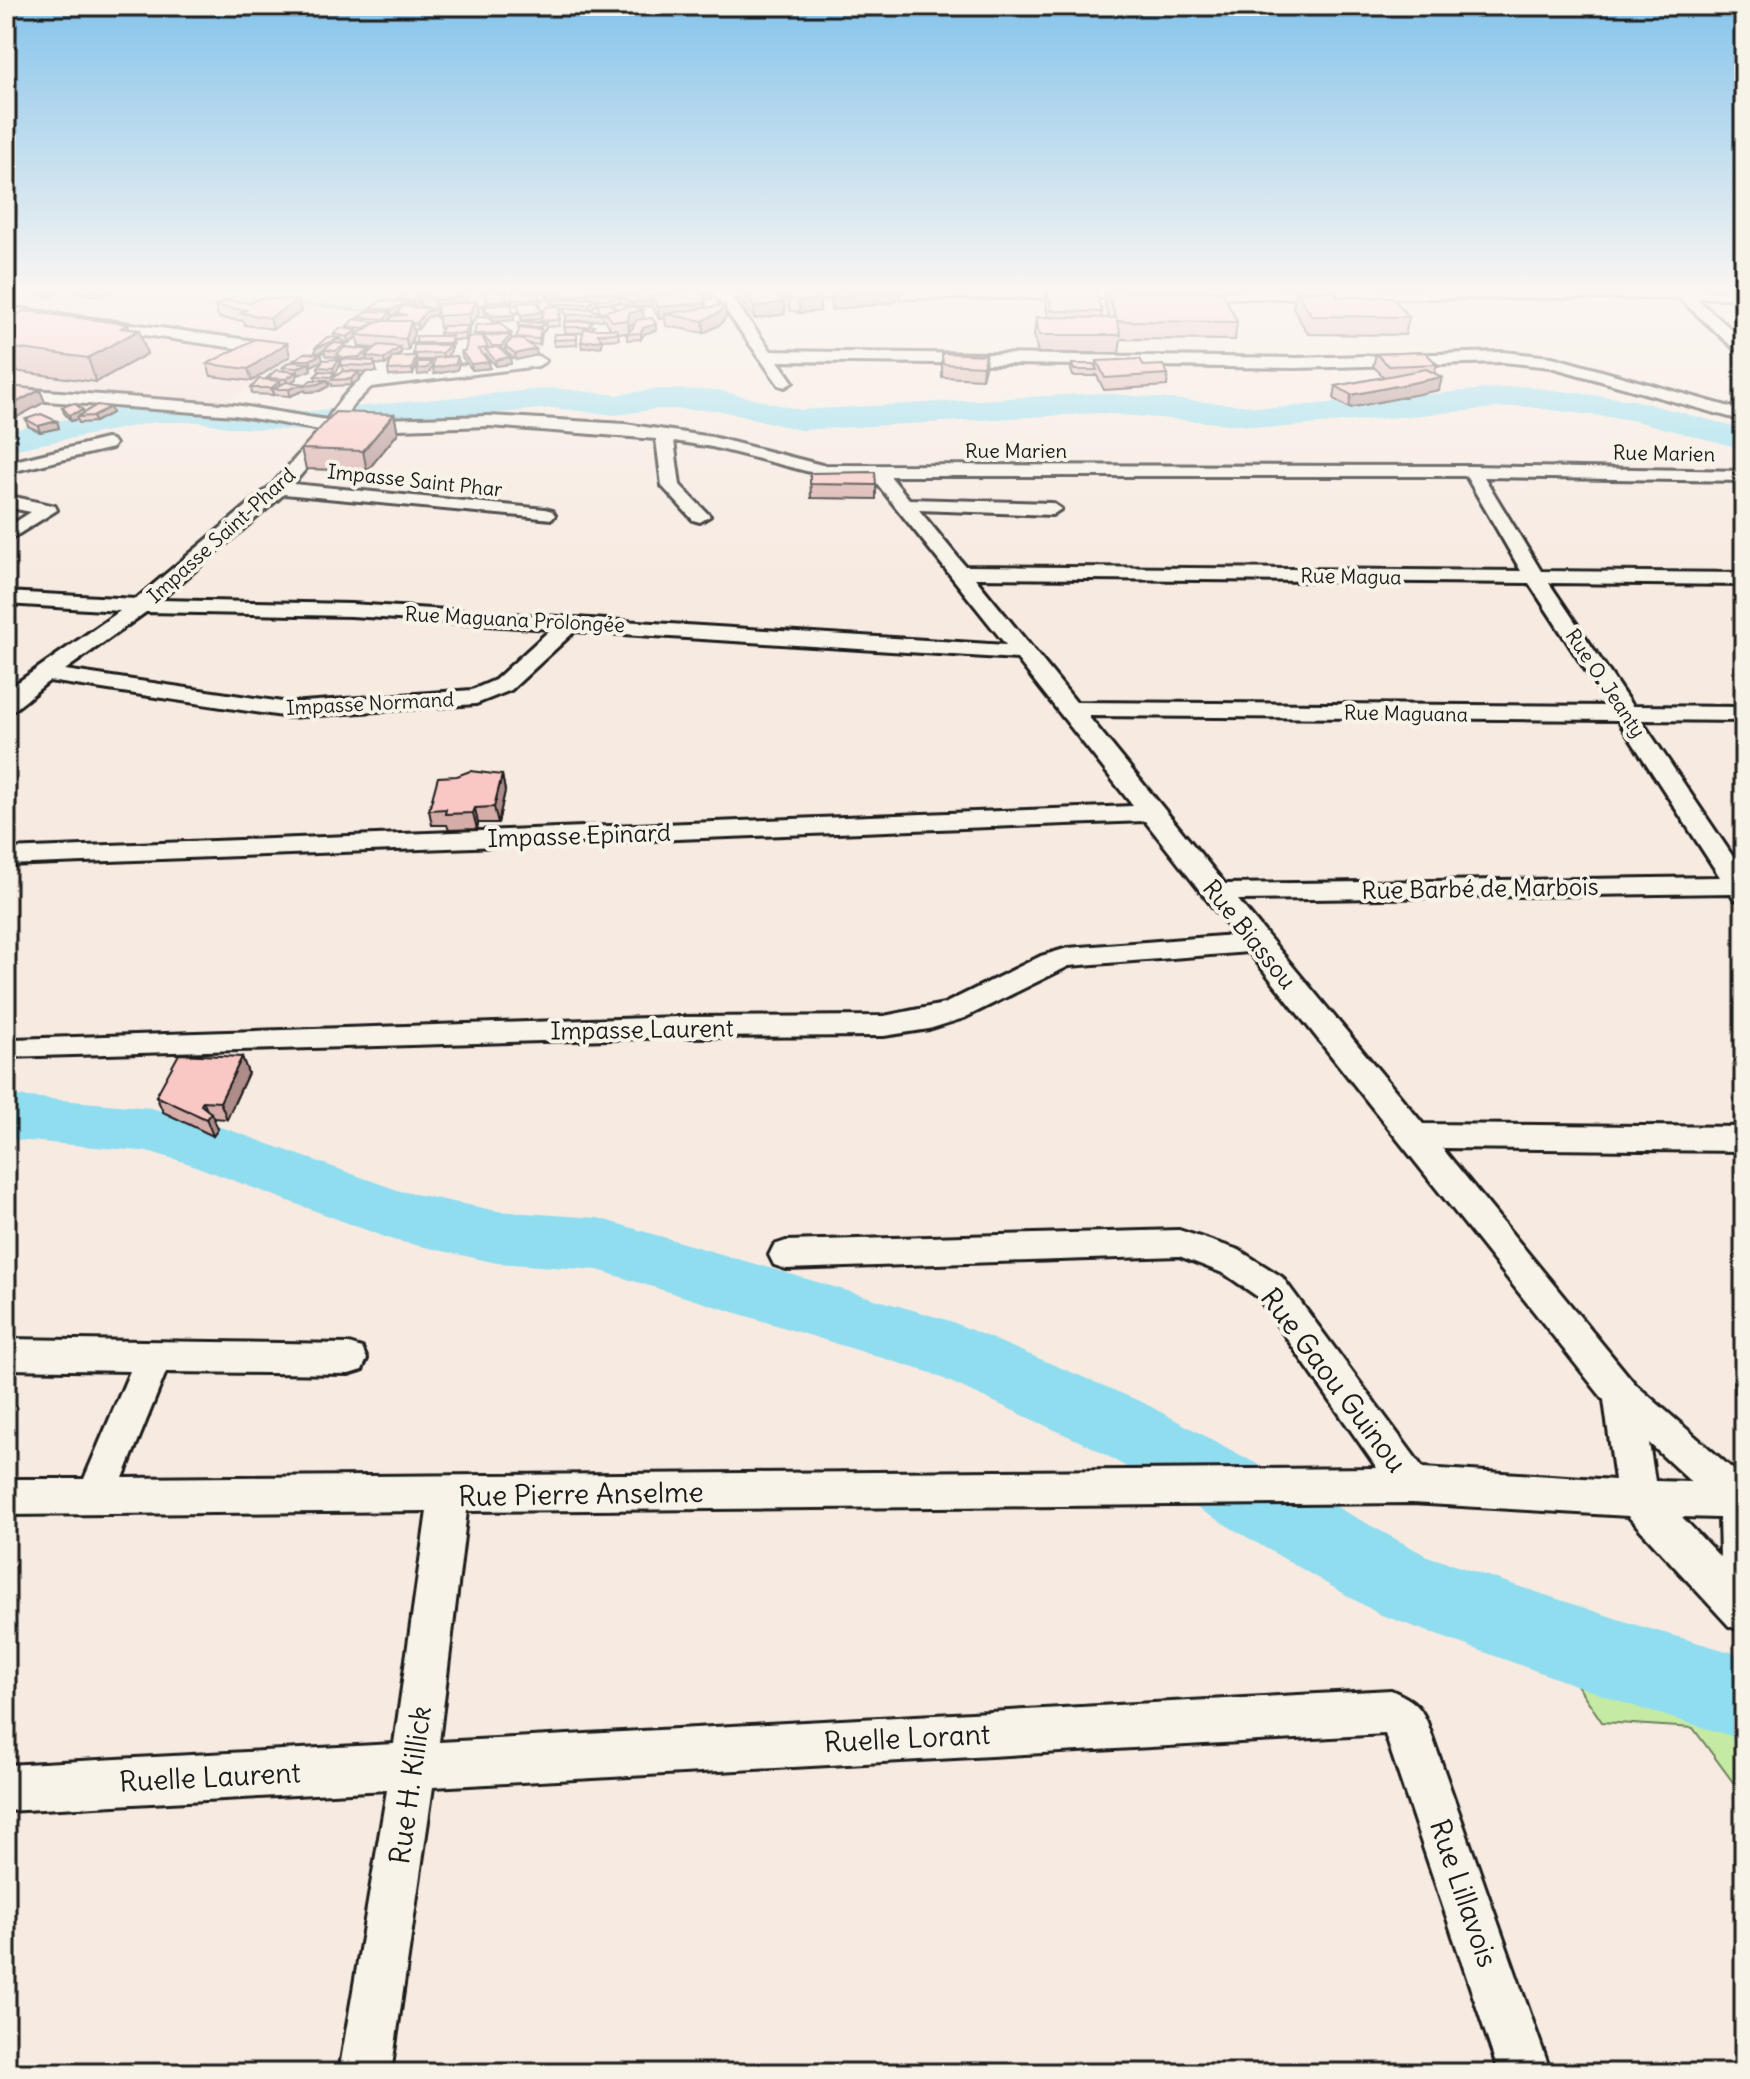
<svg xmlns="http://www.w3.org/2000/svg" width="1750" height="2079" font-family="Delius,sans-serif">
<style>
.built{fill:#f4dcd5}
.green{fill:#c5eaa4;stroke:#708360;stroke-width:2}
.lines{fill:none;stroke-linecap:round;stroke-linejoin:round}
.river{fill:#90ddf0;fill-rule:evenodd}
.minor-casing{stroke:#1c1c1c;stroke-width:6}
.minor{fill:#f7f3e8;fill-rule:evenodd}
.wall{fill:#d6aca9;stroke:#1c1c1c;stroke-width:2;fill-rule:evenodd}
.shaded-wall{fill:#ae8c8a;stroke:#1c1c1c;stroke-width:2}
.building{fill:#f9c8c5;stroke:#1c1c1c;stroke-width:2}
.labels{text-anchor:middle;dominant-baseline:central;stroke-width:8;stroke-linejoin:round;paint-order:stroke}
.far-street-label{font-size:20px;fill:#1c1c1c;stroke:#f7f3e8}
.street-label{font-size:24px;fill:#1c1c1c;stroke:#f7f3e8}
.near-street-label{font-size:28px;fill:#1c1c1c;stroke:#f7f3e8}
</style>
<rect width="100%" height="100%" fill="#f7eae1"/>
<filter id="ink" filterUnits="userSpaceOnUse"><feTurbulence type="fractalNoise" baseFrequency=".0125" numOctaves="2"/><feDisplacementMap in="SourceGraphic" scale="16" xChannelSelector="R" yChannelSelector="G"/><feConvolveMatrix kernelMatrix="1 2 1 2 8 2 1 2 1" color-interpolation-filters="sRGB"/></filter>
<g filter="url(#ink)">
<!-- built -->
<path class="built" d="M6,291H187L366,311L227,401L164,398L6,389Z"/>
<!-- green -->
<g class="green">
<path d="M189,291H397L366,311Z"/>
<path d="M1565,1667L1744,1675V1797L1693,1728L1602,1722Z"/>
</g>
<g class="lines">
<!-- river -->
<g class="river">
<path d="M1520,386L1633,400L1744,429V449L1632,420L1520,406L1275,428L1100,413L800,430L717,410L656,409L616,415L552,408L310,431L233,428L199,422H155L6,451V431L155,402H199L233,408L310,411L552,388L616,395L656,389L717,390L800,410L1100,393L1275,408Z"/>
<path d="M6,1095L151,1108L227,1129L400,1191L497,1211L598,1218L950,1321L1144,1403L1427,1556L1633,1624L1744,1656V1740L1633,1706L1379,1614L1092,1447L931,1373L598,1270L497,1263L393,1240L187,1163L151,1152L6,1139Z"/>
</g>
<defs>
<g id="minor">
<path d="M636,291H686L679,295L443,319L436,315L443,311Z"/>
<path d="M712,291H1744V298H1696L1744,341V354L1738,352L1679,298H732L771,351L1296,358L1503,352L1552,357L1744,411V421L1551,367L1503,362L1296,368L778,361L793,382L785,387L779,385Z"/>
<path d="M6,307L277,344L285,349L277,354L6,315Z"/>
<path d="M414,344L420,346V352L387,375L538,356L546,361L538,366L371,387L351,407L344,420L489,416L625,424L712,437L822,465L1472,466L1744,471V481L1484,477L1541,571L1744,573V585L1549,583L1632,706L1744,707V721L1641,720L1744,873V901L1734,899L1731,893L1238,900L1423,1124L1744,1127V1151L1442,1148L1635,1384L1744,1479V1632L1729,1626L1628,1516L1412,1503L467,1511L439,1742L1391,1690C1409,1698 1419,1703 1427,1722L1551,2073H1499L1385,1734L433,1787L391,2073H339L387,1790L6,1811V1765L394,1744L427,1511L6,1515V1479H84L130,1371L6,1369V1339L349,1344L362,1348L367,1359L362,1370L349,1374L166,1372L123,1478L1377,1468L1258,1297L1225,1274L1179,1256L786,1269L774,1265L769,1255L774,1245L786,1241L1179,1230L1239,1250L1282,1277L1423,1468L1615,1480L1604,1400L1249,952L1069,966L964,1018L929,1029L884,1036L677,1037L6,1057V1041L13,1039L677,1017L884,1016L944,1004L1041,956L1068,948L1235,935L1145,821L6,865V849L1133,806L1017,659L575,631L511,690L476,704L289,717L49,681C38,689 16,711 6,714V693L11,687L120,611L6,604V592L136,599L273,484L320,430L235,415L6,398V388L235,405L327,420C343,392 382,354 414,344ZM489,426L656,439L662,486L693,520L700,522L710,516L680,485L674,441L712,447L822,475L871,476L1006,645L351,604L160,600L284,494L552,519L555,515L552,511L545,509L293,484L338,431ZM890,476H1466L1521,571L965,566L919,510L1052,515L1061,509L1052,503L909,499ZM975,578L1529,583L1609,706L1076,702ZM146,612L351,616L551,629L495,680L472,690L289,703L65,670ZM1088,716L1618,720L1720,877L1225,884ZM1649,1443L1691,1482L1655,1481ZM1682,1517L1719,1518L1720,1557Z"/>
<path d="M106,439L112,440L115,444L112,448L6,473V463Z"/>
<path d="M6,495L55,506L57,510L6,542V528L31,512L6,507Z"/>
</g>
</defs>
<!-- minor casing -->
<use href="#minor" class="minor-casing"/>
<!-- minor -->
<use href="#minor" class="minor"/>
</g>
<!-- wall -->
<g class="wall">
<path d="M40,291H62L50,297L42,296Z"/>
<path d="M70,291H114L100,296Z"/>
<path d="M409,291H467V296L465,301H463V302L477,301L479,312L471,326H463H468L469,332L466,340H453L452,349H451V351L446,357L457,356L459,362L457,370L434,374V360H417V362L413,375L389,376L388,370L390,362L385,365L375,364L377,372L346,371L359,372L360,379L352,385L332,386V384L328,383L329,386L320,391L306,392L305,390L290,396L275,395L274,394L273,395L252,394L251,388L268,380L267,378L284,371L283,367L295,363L294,360L316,354L315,348L334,337V334L347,329V326L359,320V317L373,311L372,308L398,301V299ZM420,302V305L427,308L410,307ZM436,312H438L440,328H442L439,333V336H416V345L413,354V356L397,357L401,353V350L408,351L414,333L413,330L418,329L426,318L436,314ZM357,337L359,347L376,348L370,353V350L346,347V344H343L342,341L349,343ZM324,351L326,356L338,357V359L318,367L319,372L315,376L316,380L305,385V384L291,383L297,378V374L311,370L310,366L323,360L321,354H317ZM339,360L341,362L343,371L335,377L334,375L340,365Z"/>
<path d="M481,291H506L507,304L514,320L493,322L484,312L483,306H487L485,291Z"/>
<path d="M513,291H542L540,293H536L540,299L541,305H538L542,315L555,306V303L550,304L545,291H563L566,299L590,298L585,291H638V294L651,299V295L667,294V292L712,294V299L705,300L706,308L726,317L721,324L704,333L666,326L665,318L659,319L652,306L637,308L644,319L656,324V330L644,334L641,339L627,340V333H618L619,339L601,340L602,346L582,348L583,333H565L564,322L594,326L592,329H611L607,323L606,320L603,318V320L566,321L565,310H561L559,326L546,327V329L542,333L540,345L529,344L537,355L516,360L506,352V348L502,351L510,357L511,364L496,366L486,355H483L489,362L490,368L472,370L462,357L461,351H465L475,337L474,334L511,333V339H516L519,331L518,322L540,323L541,319L522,321L518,305H512L511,300ZM614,294L619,298V302L630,307L617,309H598V312L591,309L597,304V300L614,299Z"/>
<path d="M741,291H773L784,302L785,314L755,319L741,301Z"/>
<path d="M788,291L820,311L799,313L789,310Z"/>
<path d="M1046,291H1095L1102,312L1101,318H1109L1105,305L1106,291H1222L1237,322L1235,340L1121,339L1119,353H1038L1034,335L1036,317L1048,318L1046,305Z"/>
<path d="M1296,291L1338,297L1409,317L1405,335L1308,334L1293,308Z"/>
<path d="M298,300L301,312L273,329L245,325L244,321L219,318L215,306Z"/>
<path d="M6,308L8,314L128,324L129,329L139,330L147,354L96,382L6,370Z"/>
<path d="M577,334V345L554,346L553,340Z"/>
<path d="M287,343L290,356L252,381L211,376L207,364Z"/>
<path d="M942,353L985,367L982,379L942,377Z"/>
<path d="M1376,354L1437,364L1434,374L1439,390L1349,408L1334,399L1336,386L1384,377L1373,366Z"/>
<path d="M1097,361L1144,366L1168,374L1167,386L1104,390L1096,374V376H1073L1071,370L1072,364L1096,368Z"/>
<path d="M62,407L84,412L110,407L112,413L95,422L79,423L77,419L71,421L64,413Z"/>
<path d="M394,414L398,433L367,471L306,469L301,449Z"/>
<path d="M26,419L57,421L59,428L40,432L28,426Z"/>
<path d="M810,473L876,485V499L811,498Z"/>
<path d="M502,775L505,791L498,823H478L477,829L449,830L447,825H432L429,810Z"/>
<path d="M242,1057L248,1073L227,1119L213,1118L218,1129L213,1136L163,1112L156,1096Z"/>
</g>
<!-- shaded-wall -->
<g class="shaded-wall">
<path d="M48,291H62L50,297Z"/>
<path d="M98,291H114L100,296Z"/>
<path d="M628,291H638V295L619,296V293Z"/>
<path d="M891,291H900V299L890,303L831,310V298Z"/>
<path d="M712,294V299L674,303V297Z"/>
<path d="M419,296L420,302L413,306L412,301Z"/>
<path d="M566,296V302L550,304V298Z"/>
<path d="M462,297L464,308L436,312V314L426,318L418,329L417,323L425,312L435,309L434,300Z"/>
<path d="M597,298V304L589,310V304Z"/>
<path d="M820,299V311L799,313V301Z"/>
<path d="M298,300L301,312L273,329L270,318Z"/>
<path d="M507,300L508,306L487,308V302Z"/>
<path d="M651,300L652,306L633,308L632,303Z"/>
<path d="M477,301L479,312L471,326L469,314Z"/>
<path d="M409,302L410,308L392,316L391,310Z"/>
<path d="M784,302L785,314L755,319L754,307Z"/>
<path d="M706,303L707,315L665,314V318L659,319L658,307Z"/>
<path d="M725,305L726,317L721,324L704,333L703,321Z"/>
<path d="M643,310L644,322L630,325L629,333L628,321L629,313Z"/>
<path d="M390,312L391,318L386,325L385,319Z"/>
<path d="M542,312L543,318L522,321L521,315Z"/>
<path d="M514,315V320L493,322L492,316Z"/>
<path d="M411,321L414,333L408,351L406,339Z"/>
<path d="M546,323V329L542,333L540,345L539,339L540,327Z"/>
<path d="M128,324L131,335L139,330L147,354L96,382L88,358Z"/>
<path d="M656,324V330L644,334L641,339V333L643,328Z"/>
<path d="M468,326L469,332L466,340L465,334Z"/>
<path d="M357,330L358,335H356L357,337L349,343L347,337Z"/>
<path d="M511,335L512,341L502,352L501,346Z"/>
<path d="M341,338L343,344L324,350V351L316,354L315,348Z"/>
<path d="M602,340V346L582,348L581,342Z"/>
<path d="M287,343L290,356L252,381L248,369Z"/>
<path d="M450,345L451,351L444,360L442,353Z"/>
<path d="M400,347L401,353L385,365L384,359Z"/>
<path d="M536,349L537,355L516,360L515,354Z"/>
<path d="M370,350L371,356H366L367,359L360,364L359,357Z"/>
<path d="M321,354L323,360L312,366L310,360Z"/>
<path d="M986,355L985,367L982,379L983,366Z"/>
<path d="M416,356L417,362L413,375L412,369Z"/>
<path d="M457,356L459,362L457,370L434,374L433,368Z"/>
<path d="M510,357L511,364L496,366L495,360Z"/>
<path d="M339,359L340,365L335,375L333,368Z"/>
<path d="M431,362L432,368L428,374L418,375L417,369Z"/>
<path d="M489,362L490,368L472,370L471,364Z"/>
<path d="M309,363L311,370L299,375L297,368Z"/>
<path d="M296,372L297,378L288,385L286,379Z"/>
<path d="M359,372L360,379L352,385L351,379Z"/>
<path d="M1442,377L1439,390L1349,408L1351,395Z"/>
<path d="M328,380L329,386L320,391L306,392L305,390L290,396L289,389L305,384V386Z"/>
<path d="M280,381L281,387L273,389L274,394L273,395L271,388Z"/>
<path d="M40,390L45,402L6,423V408Z"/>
<path d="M110,407L112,413L95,422L93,416Z"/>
<path d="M83,410L85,416L77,417V419L71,421L69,415Z"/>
<path d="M394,414L398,433L367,471L363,451Z"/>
<path d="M57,421L59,428L40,432L38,426Z"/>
<path d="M502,775L505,791L498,823L494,807Z"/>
<path d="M475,808L478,823L477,829L473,813Z"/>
<path d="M242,1057L248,1073L227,1119L220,1102Z"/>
<path d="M203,1101L209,1115L211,1113L218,1129L213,1136L201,1105Z"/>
</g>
<!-- building -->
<g class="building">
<path d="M409,291H425L418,294L419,296L412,301L398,299Z"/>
<path d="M425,291H462V297L434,300L418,294Z"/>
<path d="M485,291H506L507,300L487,302Z"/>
<path d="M513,291H535L540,299L511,300Z"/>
<path d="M546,291H563L566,296L550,298Z"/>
<path d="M588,291H611L614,293L591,294Z"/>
<path d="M674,291H701L669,294L667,292Z"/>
<path d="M703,291L706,303L658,307L651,295Z"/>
<path d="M703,291H710L712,294H704Z"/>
<path d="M742,291H773L784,302L754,307Z"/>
<path d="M788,291H817L820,299L799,301L789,298Z"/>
<path d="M829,291H891L831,298Z"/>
<path d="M1047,291H1095L1102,312L1052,311Z"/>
<path d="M1107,291H1222L1237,322L1117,321L1121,335H1039L1036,317L1116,318Z"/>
<path d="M1296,291H1335L1338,297H1392L1409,317L1312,316Z"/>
<path d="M644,293L652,300L632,303L618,296Z"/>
<path d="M261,298L298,300L270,318L241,313L246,310L215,306L227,300L250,303Z"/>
<path d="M597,298L589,304H555L554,300Z"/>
<path d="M382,300L409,302L391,310L372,308Z"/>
<path d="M477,301L469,314L438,316L437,305Z"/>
<path d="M537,302L542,312L521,315L517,303Z"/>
<path d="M599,303H609L617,309L605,311L606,314L598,309Z"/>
<path d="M511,304L514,315L492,316L483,306Z"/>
<path d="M725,305L720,312L703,321L665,314Z"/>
<path d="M403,306L435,309L425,312L417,323L412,324L411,321H389L393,316L407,315L397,313Z"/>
<path d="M561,306L558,320L540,321L546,307Z"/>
<path d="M633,306L643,310L629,313L628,321H612L605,311Z"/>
<path d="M564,308L591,309L603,314L566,315Z"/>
<path d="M24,311L128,324L121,328L139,330L88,358L6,347V313L16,315Z"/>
<path d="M369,311L390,312L385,319L359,317Z"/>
<path d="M652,318L656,324L643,328L641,333L626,334L633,328L636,320Z"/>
<path d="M354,319L377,322L364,328L347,326Z"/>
<path d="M379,321H411L406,339L356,335Z"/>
<path d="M593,321L588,327H564V322Z"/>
<path d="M518,322L546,323L540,327L518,326Z"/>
<path d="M500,323L511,333L474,334L476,325Z"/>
<path d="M443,326H468L465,334L439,333Z"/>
<path d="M340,328L357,330L347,337L334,334Z"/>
<path d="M520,328L541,329L539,339L516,337Z"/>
<path d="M584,329H616L618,333L598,334L602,340L581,342Z"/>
<path d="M554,334H577V339L553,340Z"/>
<path d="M511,335L501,346H492L483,336Z"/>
<path d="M416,336H452L451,343H416Z"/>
<path d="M482,336L488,348L478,349L489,362L471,364L461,351H465L468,337Z"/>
<path d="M327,337L341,338L315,348Z"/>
<path d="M513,338L523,340L536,349L515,354L505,346Z"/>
<path d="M255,339L287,343L248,369L207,364Z"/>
<path d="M332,343L346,344L336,351L324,350Z"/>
<path d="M379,345L400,347L384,359L366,356Z"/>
<path d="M414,345H450L442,353L413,354Z"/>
<path d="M345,347L370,350L359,357L344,358L337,354Z"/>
<path d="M497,347L510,357L495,360L485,349Z"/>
<path d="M1425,352L1437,364L1389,366L1376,354Z"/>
<path d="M304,353L321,354L310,360H294Z"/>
<path d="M942,353L986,355L983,366L943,364Z"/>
<path d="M416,356L412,369L388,370L392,357Z"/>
<path d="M457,356L456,364L433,368L434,358Z"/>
<path d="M339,359L333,368L318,367L323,360Z"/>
<path d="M341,359L374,361L375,366L341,365Z"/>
<path d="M1140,359L1144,366L1163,365L1168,374L1105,378L1097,361Z"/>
<path d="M289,362L309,363L297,368L283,367Z"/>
<path d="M418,362H431L427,368L417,369Z"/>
<path d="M1072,364H1094L1097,370H1074Z"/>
<path d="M1426,369L1442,377L1351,395L1336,386Z"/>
<path d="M276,370L296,372L286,379L267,378Z"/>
<path d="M321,371L333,372L332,377L315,376Z"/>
<path d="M343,371L359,372L351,379L331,380Z"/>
<path d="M259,379L280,381L271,388H251Z"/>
<path d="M311,380H328L318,384L304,386Z"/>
<path d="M286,382L305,384L289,389H273Z"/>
<path d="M11,386L40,390L6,408V389Z"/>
<path d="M74,403L83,410L69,415L62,407Z"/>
<path d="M97,405L110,407L93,416L77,417Z"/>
<path d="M335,412L394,414L363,451L301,449Z"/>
<path d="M41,414L57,421L38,426L26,419Z"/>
<path d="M875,472L876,485L810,484V473Z"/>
<path d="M470,771L502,775L494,807L475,808L473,813L445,814L446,809L429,810L438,777L457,776Z"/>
<path d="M179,1054L242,1057L220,1102L203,1101L201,1105L211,1113L206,1119L156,1096Z"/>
</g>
</g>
<!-- sky -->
<linearGradient id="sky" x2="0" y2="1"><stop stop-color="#85c4eb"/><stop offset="0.5" stop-color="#fbf6f2"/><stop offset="1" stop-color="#fbf6f2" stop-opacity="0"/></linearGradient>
<rect width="1750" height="582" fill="url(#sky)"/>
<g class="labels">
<!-- far-street labels -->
<g class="far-street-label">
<text x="1016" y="450">Rue Marien</text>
<text transform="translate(1664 453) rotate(1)">Rue Marien</text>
<text transform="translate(415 480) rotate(6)">Impasse Saint Phar</text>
<text transform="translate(221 535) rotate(-42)">Impasse Saint-Phard</text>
<text transform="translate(1351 576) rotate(1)">Rue Magua</text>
<text transform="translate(515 619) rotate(3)">Rue Maguana Prolongée</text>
<text transform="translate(1606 683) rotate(56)">Rue O. Jeanty</text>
<text transform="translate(370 703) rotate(-3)">Impasse Normand</text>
<text transform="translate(1406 713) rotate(1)">Rue Maguana</text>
</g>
<!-- street labels -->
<g class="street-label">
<text transform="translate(579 835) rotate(-2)">Impasse Epinard</text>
<text transform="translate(1480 888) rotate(-1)">Rue Barbé de Marbois</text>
<text transform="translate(1250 934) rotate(51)">Rue Biassou</text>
<text transform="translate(642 1029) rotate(-1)">Impasse Laurent</text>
</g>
<!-- near-street labels -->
<g class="near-street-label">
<text transform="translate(1334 1380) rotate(53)">Rue Gaou Guinou</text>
<text transform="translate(581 1494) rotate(-1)">Rue Pierre Anselme</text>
<text transform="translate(907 1738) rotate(-3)">Ruelle Lorant</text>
<text transform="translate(210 1777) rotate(-3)">Ruelle Laurent</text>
<text transform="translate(410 1785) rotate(-82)">Rue H. Killick</text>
<text transform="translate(1464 1893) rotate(71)">Rue Lillavois</text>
</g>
</g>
<!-- margin -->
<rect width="1750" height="2079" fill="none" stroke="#f7f3e8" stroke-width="32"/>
<rect x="16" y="16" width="1718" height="2047" fill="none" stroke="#1c1c1c" stroke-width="3" filter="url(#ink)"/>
</svg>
